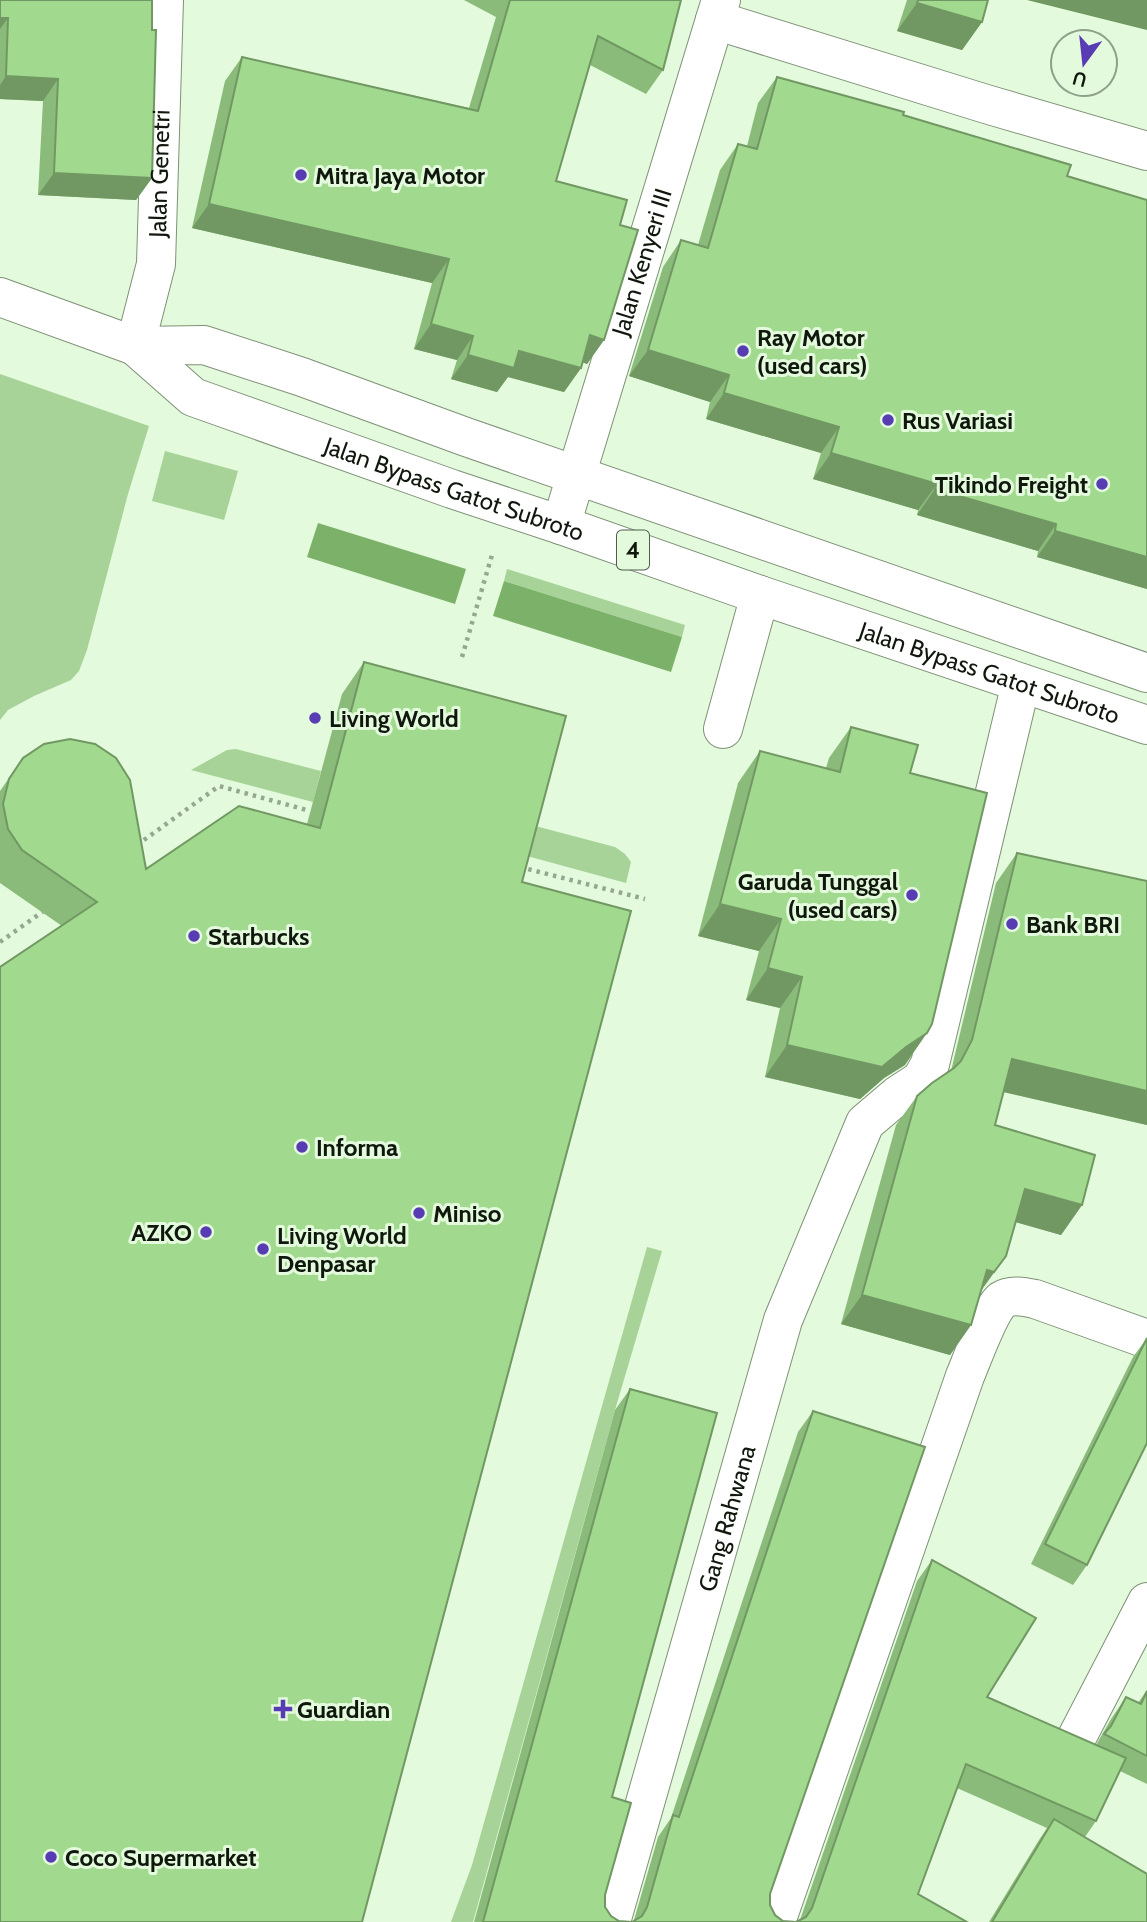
<svg xmlns="http://www.w3.org/2000/svg" width="1147" height="1922" font-family="Cabin,sans-serif">
<style>
.green{fill:#a7d398}
.water{fill:#7bb168}
.lines{fill:none;stroke-linecap:round;stroke-linejoin:round}
.minor-casing{stroke:#7e9177;stroke-width:40}
.highway-casing{stroke:#7e9177;stroke-width:40}
.path{stroke:#96a791;stroke-width:4.5;stroke-dasharray:3.5 5;stroke-linecap:butt}
.minor{stroke:#fff;stroke-width:38}
.highway{stroke:#fff;stroke-width:38}
.wall{fill:#8abb7a}
.shaded-wall{fill:#719863}
.building{fill:#a1d98e;stroke:#719863;stroke-width:2}
.poi-dot{fill:#583cb4;stroke:#e4fadd;stroke-width:2.5}
.labels{text-anchor:middle;dominant-baseline:central;stroke-width:6;stroke-linejoin:round;paint-order:stroke}
.shield{fill:#e4fadd;stroke:#505c4c;stroke-width:2}
.shield-label{font-size:23px;font-weight:bold;fill:#10180e}
.street-label{font-size:24px;fill:#10180e;stroke:#e4fadd}
.poi-label{font-size:24px;font-weight:bold;fill:#10180e;stroke:#e4fadd;text-anchor:start}
</style>
<rect width="100%" height="100%" fill="#e4fadd"/>
<!-- green -->
<g class="green">
<path d="M0,374L149,426L128,494L87,650L79,671L71,680L34,696L8,710L0,720Z"/>
<path d="M165,451L238,471L224,520L152,501Z"/>
<path d="M507,569L685,625L682,637L504,581Z"/>
<path d="M236,749L321,771L313,802L191,770L227,750Z"/>
<path d="M524,823L615,847L625,854L631,862L626,883L516,853Z"/>
<path d="M647,1247L662,1251L615,1410L473,1922H451L472,1865Z"/>
</g>
<!-- water -->
<g class="water">
<path d="M318,523L466,569L455,604L307,557Z"/>
<path d="M504,581L682,637L671,672L493,616Z"/>
</g>
<g class="lines">
<defs>
<g id="minor">
<path d="M715,20L986,104L1147,151"/>
<path id="s1" d="M135,346L156,264L164,0"/>
<path id="s2" d="M561,525L721,0"/>
<path d="M723,729L760,595"/>
<path d="M1077,1737L1147,1602"/>
<path id="s3" d="M611,1922L783,1320L865,1123L898,1095L921,1080L930,1064L1021,683"/>
<path d="M776,1922L965,1376C972,1360 989,1311 1002,1300C1011,1294 1025,1297 1035,1299L1147,1339"/>
</g>
<g id="highway">
<path d="M0,297L135,346L204,345L302,377L466,437L1147,673"/>
<path id="s4" d="M135,346L193,397L452,489L561,525L760,595L1147,725"/>
</g>
</defs>
<!-- minor casing -->
<use href="#minor" class="minor-casing"/>
<!-- highway casing -->
<use href="#highway" class="highway-casing"/>
<!-- path -->
<g class="path">
<path d="M462,657L492,555"/>
<path d="M137,845L219,786L310,811"/>
<path d="M520,867L645,899"/>
<path d="M0,942L45,910"/>
</g>
<!-- minor -->
<use href="#minor" class="minor"/>
<!-- highway -->
<use href="#highway" class="highway"/>
</g>
<!-- wall -->
<g class="wall">
<path d="M0,0L152,178L136,200L38,195L43,101L0,99Z"/>
<path d="M464,0H681L663,70L646,94L590,65L556,181L604,340L587,364L583,362L581,368L564,392L508,377L497,392L451,379L457,360L414,349L432,283L192,228L225,81L242,57L469,108L496,17Z"/>
<path d="M907,0H988L982,22L962,50L897,31Z"/>
<path d="M777,77L903,115L1067,176L1147,589L1037,557L1038,551L917,515L918,510L813,479L821,453L706,419L710,402L629,376L663,267L681,240L698,245L720,170L738,144L747,146L758,103Z"/>
<path d="M364,662L522,882L62,926L0,883V791L23,758L146,869L307,824L342,694Z"/>
<path d="M851,727L910,773L905,1065L884,1078L860,1099L765,1077L780,1008L746,1000L759,951L698,936L738,783L760,751L826,768L829,758Z"/>
<path d="M1017,853L1147,1125L1003,1092L995,1125L1082,1205L1061,1235L1016,1222L980,1293L971,1325L950,1355L841,1324L896,1125L917,1096L951,1071L996,883Z"/>
<path d="M1147,1338L1087,1565L1073,1585L1031,1564L1133,1357Z"/>
<path d="M630,1389L612,1797L605,1895V1907L611,1916L619,1921L632,1922L634,1920L658,1837L671,1818L798,1432L813,1411L770,1894V1905L775,1915L783,1921L796,1922L800,1920L917,1581L932,1560L987,1697L1096,1745L1111,1719L1126,1697L1138,1703L1147,1690V1784L1120,1771L1096,1821L1085,1837L1147,1922H989L1039,1840L1047,1828L957,1788L918,1894L967,1922H474L615,1410Z"/>
</g>
<!-- shaded-wall -->
<g class="shaded-wall">
<path d="M1027,0H1147V30Z"/>
<path d="M917,3L982,22L962,50L897,31Z"/>
<path d="M0,18H8L0,29Z"/>
<path d="M6,76L58,79L43,101L0,99V85Z"/>
<path d="M54,173L152,178L136,200L38,195Z"/>
<path d="M209,204L449,259L432,283L192,228Z"/>
<path d="M431,324L473,336L457,360L414,349Z"/>
<path d="M590,335L604,340L587,364L573,359Z"/>
<path d="M648,350L729,375L710,402L629,376Z"/>
<path d="M519,351L581,368L564,392L508,377L497,392L451,379L468,355Z"/>
<path d="M724,393L839,427L821,453L706,419Z"/>
<path d="M831,453L937,484L918,510L813,479Z"/>
<path d="M935,489L1056,524L1038,551L917,515Z"/>
<path d="M1055,531L1147,557V589L1037,557Z"/>
<path d="M720,904L781,919L759,951L698,936Z"/>
<path d="M768,968L802,977L780,1008L746,1000Z"/>
<path d="M927,1033L905,1065L884,1078L860,1099L765,1077L787,1045L906,1047Z"/>
<path d="M1012,1059L1147,1091V1125L991,1089Z"/>
<path d="M1025,1189L1082,1205L1061,1235L1005,1219Z"/>
<path d="M1006,1256L973,1302L987,1270Z"/>
<path d="M862,1295L971,1325L950,1355L841,1324Z"/>
</g>
<!-- building -->
<g class="building">
<path d="M0,0H152V30H156L152,178L54,173L58,79L6,76L8,18H0Z"/>
<path d="M510,0H681L663,70L598,36L556,181L627,200L620,225L638,230L604,340L590,335L581,368L519,351L514,368L468,355L473,336L431,324L449,259L209,204L242,57L478,111Z"/>
<path d="M918,0H988L982,22L917,3Z"/>
<path d="M777,77L904,112L903,115L1071,165L1067,176L1147,200V557L1055,531L1056,524L935,489L937,484L831,453L839,427L724,393L729,375L648,350L681,240L708,248L738,144L757,149Z"/>
<path d="M364,662L566,716L522,882L631,911L362,1922H0V967L97,902L22,850L8,829L3,804L9,779L23,758L44,744L70,739L95,744L116,758L130,780L146,869L239,806L320,828Z"/>
<path d="M851,727L918,745L910,773L987,793L932,1024L927,1033L906,1047L882,1067L787,1045L802,977L768,968L781,919L720,904L760,751L840,772Z"/>
<path d="M1017,853L1147,881V1091L1012,1059L995,1125L1095,1155L1082,1205L1025,1189L1006,1256L994,1272L987,1270L971,1325L862,1295L917,1096L932,1083L954,1068L961,1061L972,1040Z"/>
<path d="M1147,1338V1443L1087,1565L1045,1544Z"/>
<path d="M630,1389L717,1413L612,1797L631,1803L605,1895V1907L611,1916L619,1921L632,1922L642,1916L647,1907L673,1815L679,1817L813,1411L925,1447L770,1894V1905L775,1915L783,1921L796,1922L806,1917L812,1908L932,1560L1036,1618L987,1697L1126,1758L1096,1821L966,1764L918,1894L967,1922H483Z"/>
<path d="M1147,1691V1756L1104,1734L1111,1726L1126,1697L1141,1704Z"/>
<path d="M1054,1819L1147,1874V1922H992Z"/>
</g>
<!-- markers -->
<g class="poi-dot">
<circle cx="301" cy="175" r="7"/>
<circle cx="743" cy="351" r="7"/>
<circle cx="888" cy="420" r="7"/>
<circle cx="1102" cy="484" r="7"/>
<circle cx="315" cy="718" r="7"/>
<circle cx="912" cy="895" r="7"/>
<circle cx="1012" cy="924" r="7"/>
<circle cx="194" cy="936" r="7"/>
<circle cx="302" cy="1147" r="7"/>
<circle cx="419" cy="1213" r="7"/>
<circle cx="206" cy="1232" r="7"/>
<circle cx="263" cy="1249" r="7"/>
<path d="M279.5 1698.5h7v7h7v7h-7v7h-7v-7h-7v-7h7z"/>
<circle cx="51" cy="1857" r="7"/>
</g>
<g class="labels">
<!-- shield labels -->
<rect class="shield" x="617" y="530.5" width="32" height="39" rx="5"/>
<g class="shield-label">
<text x="633" y="550">4</text>
</g>
<!-- street labels -->
<g class="street-label">
<text stroke="none"><textPath href="#s1" startOffset="175">Jalan Genetri</textPath></text>
<text stroke="none"><textPath href="#s2" startOffset="275">Jalan Kenyeri III</textPath></text>
<text stroke="none"><textPath href="#s4" startOffset="354">Jalan Bypass Gatot Subroto</textPath></text>
<text stroke="none"><textPath href="#s4" startOffset="920">Jalan Bypass Gatot Subroto</textPath></text>
<text stroke="none"><textPath href="#s3" startOffset="420">Gang Rahwana</textPath></text>
</g>
<!-- poi labels -->
<g class="poi-label">
<text x="315" y="175">Mitra Jaya Motor</text>
<text x="757" y="337">Ray Motor<tspan x="757" dy="28">(used cars)</tspan></text>
<text x="902" y="420">Rus Variasi</text>
<text x="1088" y="484" text-anchor="end">Tikindo Freight</text>
<text x="329" y="718">Living World</text>
<text x="898" y="881" text-anchor="end">Garuda Tunggal<tspan x="898" dy="28">(used cars)</tspan></text>
<text x="1026" y="924">Bank BRI</text>
<text x="208" y="936">Starbucks</text>
<text x="316" y="1147">Informa</text>
<text x="433" y="1213">Miniso</text>
<text x="192" y="1232" text-anchor="end">AZKO</text>
<text x="277" y="1235">Living World<tspan x="277" dy="28">Denpasar</tspan></text>
<text x="297" y="1709">Guardian</text>
<text x="65" y="1857">Coco Supermarket</text>
</g>
</g>
<!-- north arrow -->
<g transform="translate(1084 63) rotate(195)"><circle r="33" fill="#e4fadd" stroke="#8fa08a" stroke-width="2"/>
<path d="M0-5L12 26L0 18L-12 26Z" fill="#583cb4"/>
<text y="-10" font-size="19" font-weight="bold" text-anchor="middle" fill="#10180e">U</text>
</g>
</svg>
